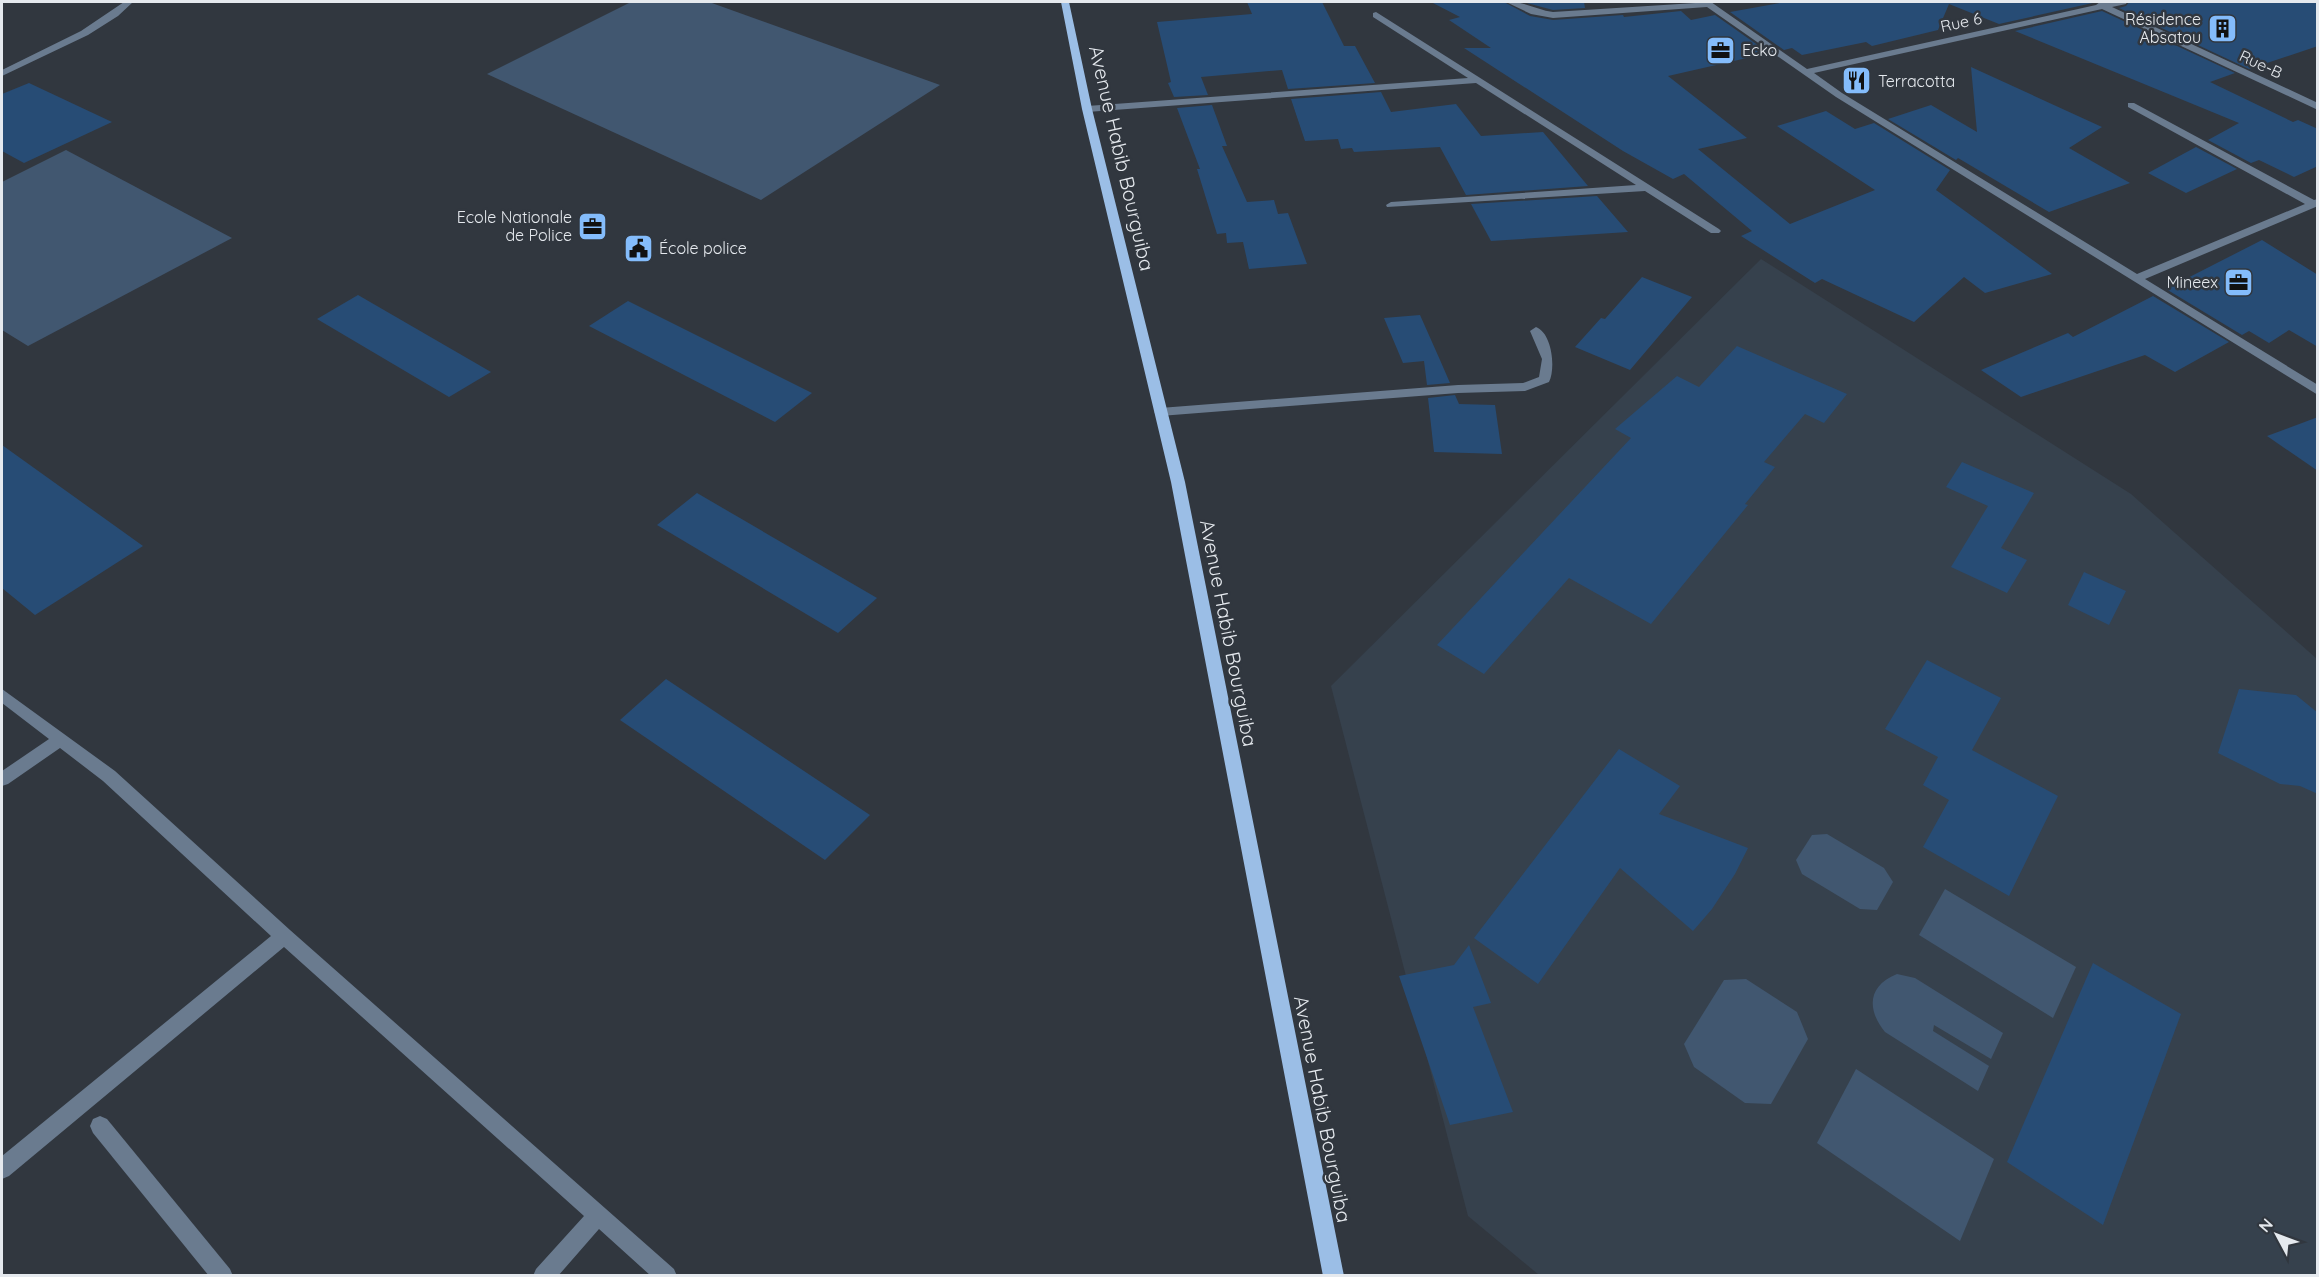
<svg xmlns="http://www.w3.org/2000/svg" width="2319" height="1277" font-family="Quicksand,sans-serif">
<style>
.built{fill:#36414d}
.green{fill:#415770}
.building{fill:#274c75}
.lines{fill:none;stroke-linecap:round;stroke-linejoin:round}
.minor{fill:#6a7b8f;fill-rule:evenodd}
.major{fill:#9bbee6;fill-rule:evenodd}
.labels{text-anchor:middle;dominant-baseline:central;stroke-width:5;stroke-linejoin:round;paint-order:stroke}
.far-poi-label{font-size:16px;fill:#e5e9ee;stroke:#31373f;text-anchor:end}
.far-street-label{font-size:16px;fill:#e5e9ee;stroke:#31373f}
.street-label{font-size:20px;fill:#e5e9ee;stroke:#31373f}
</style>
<rect width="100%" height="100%" fill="#31373f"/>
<!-- built -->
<path class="built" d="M1761,259L2131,494L2317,659V1275H1539L1468,1216L1331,686Z"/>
<!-- green -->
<g class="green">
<path d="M631,2H709L940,85L761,200L487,74Z"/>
<path d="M66,150L232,238L28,346L2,330V182Z"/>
<path d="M1827,834L1884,868L1893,882L1877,910L1860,909L1802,874L1796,860L1812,835Z"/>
<path d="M1945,889L2076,967L2053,1018L1919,935Z"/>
<path d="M1897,974L1915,978L2003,1033L1991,1059L1934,1025L1933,1031L1989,1066L1978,1091L1885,1032C1867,1010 1867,986 1897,974Z"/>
<path d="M1746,979L1797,1012L1808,1039L1771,1104L1745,1103L1694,1067L1684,1044L1724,980Z"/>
<path d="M1856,1069L1994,1159L1960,1241L1817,1143Z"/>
</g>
<!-- building -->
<g class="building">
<path d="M1247,2H1322L1344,46H1355L1375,83L1288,89L1282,70L1201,77L1208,95L1174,97L1168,83L1171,82L1157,22L1252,14Z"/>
<path d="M1431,2H1504L1530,16L1553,20L1623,15L1624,17L1681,11L1691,20L1715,15L1769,53L1668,76L1747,138L1698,149L1790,224L1875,190L1777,126L1826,111L1855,129L1874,123L1950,170L1936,190L2052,274L1985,293L1964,277L1914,322L1822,279L1815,283L1741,236L1752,231L1684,174L1673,179L1623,151L1464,48H1491L1449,20L1460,17Z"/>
<path d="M1523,2H1584L1585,8L1553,10Z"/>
<path d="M1785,2H2097L1999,24L1949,4L1938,30L1872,46L1866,42L1802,55L1792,48L1784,50L1730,12Z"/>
<path d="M2129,2H2318V46L2249,69L2119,8L2126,6Z"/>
<path d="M2102,11L2235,73L2210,82L2293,122L2298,120L2318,129V166L2294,177L2259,160L2251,163L2208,140L2239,123L2015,31Z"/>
<path d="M1971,67L2102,127L2069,148L2130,183L2049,212L1958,158L1956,160L1888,119L1931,105L1977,132Z"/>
<path d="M29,83L112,122L24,163L2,151V94Z"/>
<path d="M1381,92L1391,112L1456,104L1481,136L1543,132L1588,186L1466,195L1440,147L1354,152L1352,148L1341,149L1338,139L1305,141L1291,99Z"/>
<path d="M1212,105L1227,146H1222L1247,202L1274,200L1278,214L1288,213L1307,264L1249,269L1243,242L1227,243L1226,233L1217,234L1197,169H1200L1177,108Z"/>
<path d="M2196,147L2237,169L2186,193L2148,173Z"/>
<path d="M1597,196L1628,232L1491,241L1471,204Z"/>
<path d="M2262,240L2318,275V347L2289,330L2269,343L2249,331L2242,335L2166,289Z"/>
<path d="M1642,277L1692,297L1630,370L1575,347L1601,318L1605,319Z"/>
<path d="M358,295L491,372L449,397L317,319Z"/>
<path d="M2153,296L2229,342L2175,372L2145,355L2021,397L1981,370L2068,333L2073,337Z"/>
<path d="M628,301L812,393L775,422L589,326Z"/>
<path d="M1420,315L1440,360L1450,383L1427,385L1424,361L1403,363L1384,318Z"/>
<path d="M1737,346L1847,394L1824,423L1805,414L1764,462L1775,467L1745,504L1748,505L1651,624L1569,578L1484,674L1437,645L1631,438L1615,429L1677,376L1699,387Z"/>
<path d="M1455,395L1459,404L1495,405L1502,454L1434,452L1428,398Z"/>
<path d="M2318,417V471L2267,436Z"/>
<path d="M2,445L143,546L35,615L2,588Z"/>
<path d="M1962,462L2034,493L2001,548L2027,560L2007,593L1951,567L1988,506L1946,487Z"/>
<path d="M697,493L877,598L838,633L657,525Z"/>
<path d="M2084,572L2126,591L2109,625L2068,605Z"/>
<path d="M1927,660L2001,698L1972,750L2058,796L2009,896L1923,847L1949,800L1923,785L1938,757L1885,729Z"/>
<path d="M666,679L870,815L825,860L620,720Z"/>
<path d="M2239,689L2296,695L2318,713V794L2300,786L2280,784L2218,753Z"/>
<path d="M1619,749L1680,786L1659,814L1748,848L1735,874L1712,909L1693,931L1620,868L1538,984L1474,938Z"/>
<path d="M1469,945L1491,1003L1473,1007L1513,1112L1450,1125L1399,976L1454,965Z"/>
<path d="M2093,963L2181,1014L2103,1225L2007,1162Z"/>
</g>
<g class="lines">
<!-- minor -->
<g class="minor">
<path d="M124,2H133L118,16L88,35L2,76V70L81,31Z"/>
<path d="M1506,2C1521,0 1537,10 1553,12L1711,2L1807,69L2096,5L2100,2H2127L2126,4L2112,7L2318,103V110L2102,9L1814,73L1842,93L2137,274L2305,204L2128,107V103H2134L2314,200L2318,199V206L2145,279L2318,385V395L1836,97L1707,7L1553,18L1531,14Z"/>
<path d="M1376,12L1719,229L1721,231L1719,233H1711L1645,191L1387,207L1386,205L1391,202L1636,185L1476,83L1087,112L1082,109L1087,106L1468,78L1373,17V13Z"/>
<path d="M1536,327C1552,333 1556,368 1549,382L1525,391L1458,393L1160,416L1154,412L1160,408L1458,385L1523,383L1539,377L1542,359L1530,331Z"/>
<path d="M2,689L115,771L290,930L674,1269L677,1276H651L599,1229L558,1276H533L536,1269L584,1216L284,947L9,1176L2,1179V1156L271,936L103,781L60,748L8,784L2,786V771L49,739L2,703Z"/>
<path d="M100,1116L107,1119L230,1269L233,1276H209L93,1133L90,1126L93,1119Z"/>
</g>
<!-- major -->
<path class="major" d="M1061,2H1069L1092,109L1185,482L1344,1276H1323L1171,482L1082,109Z"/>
</g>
<!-- icons -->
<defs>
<symbol id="building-square" viewBox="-11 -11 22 22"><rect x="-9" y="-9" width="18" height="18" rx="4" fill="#84bcfb" stroke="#31373f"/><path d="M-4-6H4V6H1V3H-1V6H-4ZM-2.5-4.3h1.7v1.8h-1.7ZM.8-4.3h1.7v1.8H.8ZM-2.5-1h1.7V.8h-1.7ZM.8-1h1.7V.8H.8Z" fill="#111"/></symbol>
<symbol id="office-square" viewBox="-11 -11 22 22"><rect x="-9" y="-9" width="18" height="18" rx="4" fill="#84bcfb" stroke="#31373f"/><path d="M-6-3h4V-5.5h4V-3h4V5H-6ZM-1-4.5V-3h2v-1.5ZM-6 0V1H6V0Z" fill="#111"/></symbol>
<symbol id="restaurant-square" viewBox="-11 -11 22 22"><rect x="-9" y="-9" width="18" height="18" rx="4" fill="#84bcfb" stroke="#31373f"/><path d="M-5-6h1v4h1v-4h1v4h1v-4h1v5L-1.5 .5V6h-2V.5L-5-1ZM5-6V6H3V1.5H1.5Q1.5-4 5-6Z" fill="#111"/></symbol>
<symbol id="civic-square" viewBox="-11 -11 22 22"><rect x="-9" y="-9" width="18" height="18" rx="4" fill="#84bcfb" stroke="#31373f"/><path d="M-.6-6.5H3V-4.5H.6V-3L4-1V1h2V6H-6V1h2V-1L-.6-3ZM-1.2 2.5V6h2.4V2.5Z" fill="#111"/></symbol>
</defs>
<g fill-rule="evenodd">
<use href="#building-square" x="2206" y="12" width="33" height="33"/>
<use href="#office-square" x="1704" y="34" width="33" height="33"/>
<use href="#restaurant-square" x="1840" y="64" width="33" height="33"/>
<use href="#office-square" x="576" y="210" width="33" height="33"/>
<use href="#civic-square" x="622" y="232" width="33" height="33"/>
<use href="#office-square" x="2222" y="266" width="33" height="33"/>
</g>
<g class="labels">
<!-- far-poi labels -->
<g class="far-poi-label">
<text x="2201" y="19">Résidence<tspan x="2201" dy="18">Absatou</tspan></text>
<text x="1742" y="50" text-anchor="start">Ecko</text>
<text x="1878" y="81" text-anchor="start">Terracotta</text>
<text x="572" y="217">Ecole Nationale<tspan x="572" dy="18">de Police</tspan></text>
<text x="659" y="248" text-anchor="start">École police</text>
<text x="2218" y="282">Mineex</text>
</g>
<!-- far-street labels -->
<g class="far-street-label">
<text transform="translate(1961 22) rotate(-12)">Rue 6</text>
<text transform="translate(2261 64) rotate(25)">Rue-B</text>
</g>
<!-- street labels -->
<g class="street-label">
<text transform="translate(1122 158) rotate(77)">Avenue Habib Bourguiba</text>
<text transform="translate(1229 633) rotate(79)">Avenue Habib Bourguiba</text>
<text transform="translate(1323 1109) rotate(79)">Avenue Habib Bourguiba</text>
</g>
</g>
<!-- border -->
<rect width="2319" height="1277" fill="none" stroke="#e5e9ee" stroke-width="6"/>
<!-- north arrow -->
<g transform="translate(2277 1235) rotate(311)" stroke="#31373f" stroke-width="4.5" paint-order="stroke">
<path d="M0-4.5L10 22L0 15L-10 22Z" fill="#e5e9ee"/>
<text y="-9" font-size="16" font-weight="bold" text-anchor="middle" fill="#e5e9ee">N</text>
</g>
</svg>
